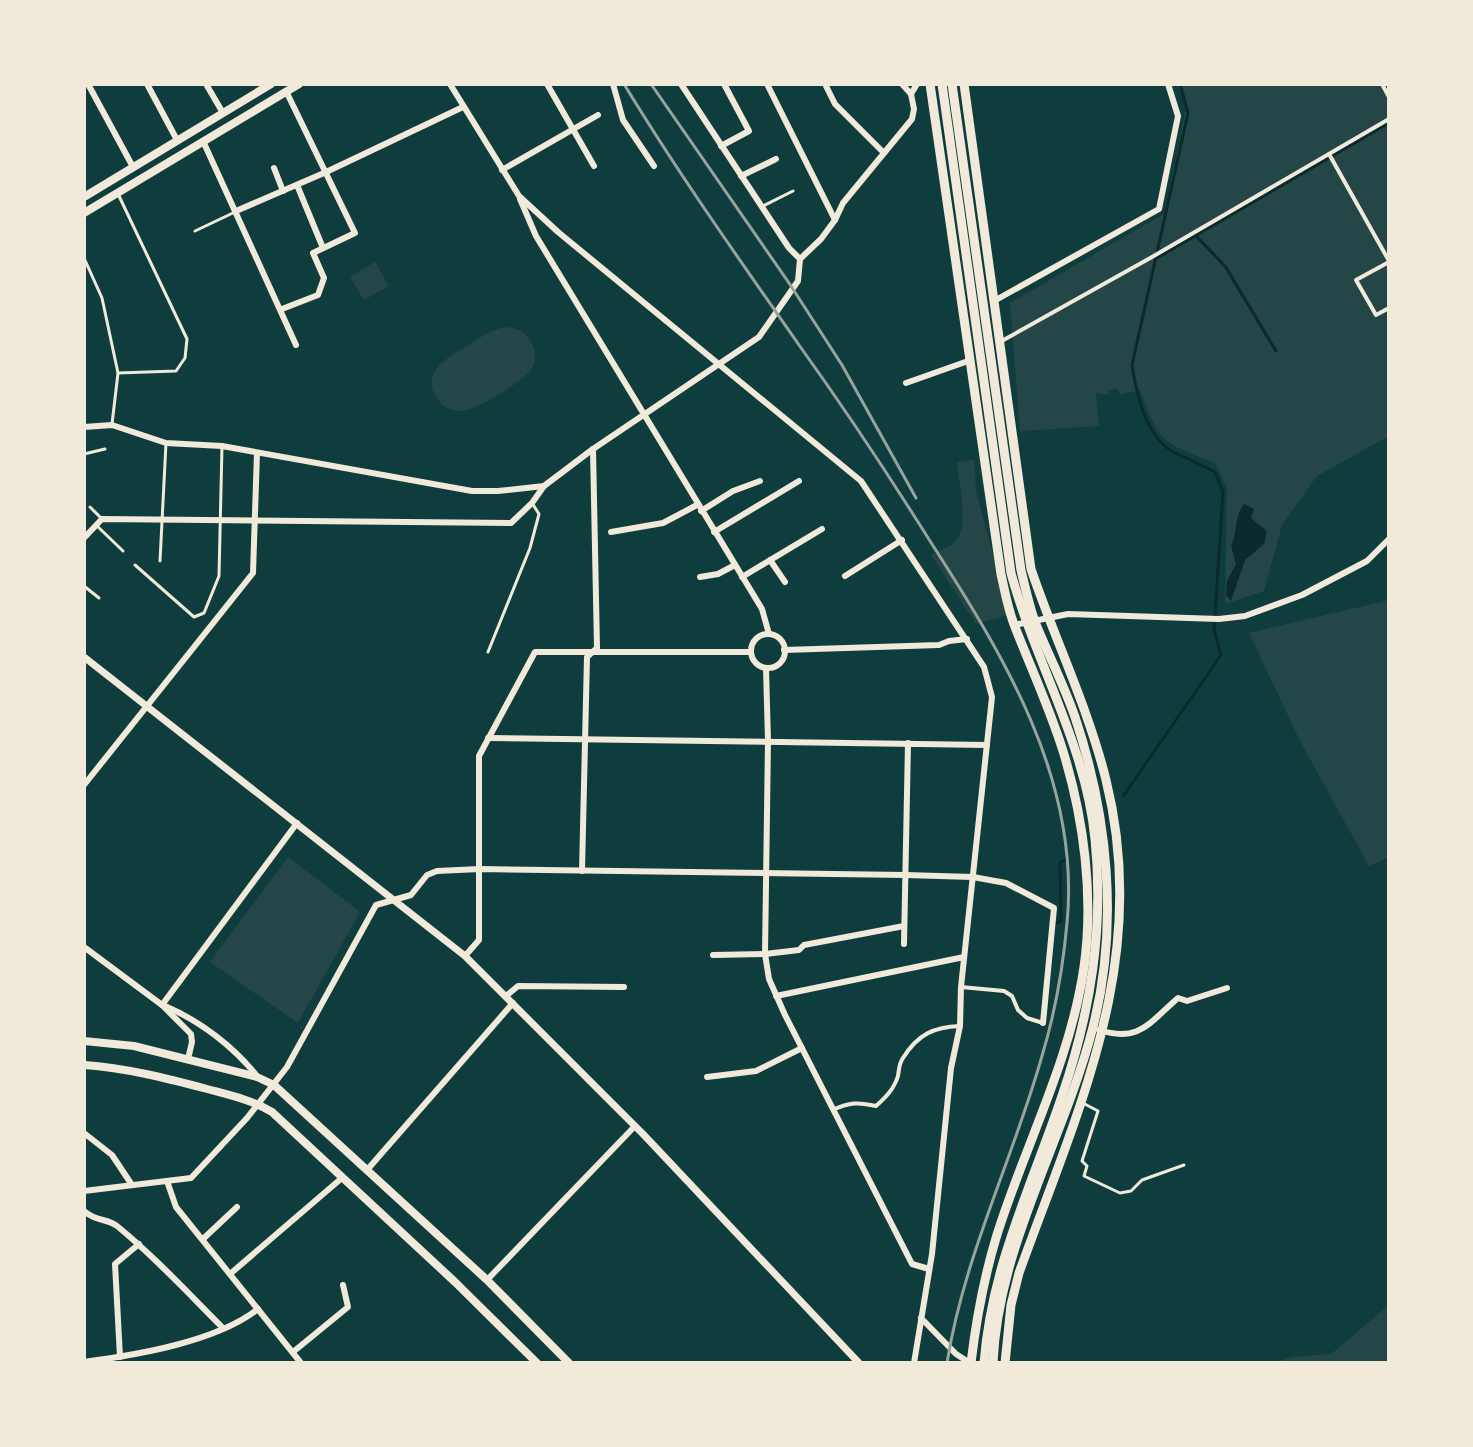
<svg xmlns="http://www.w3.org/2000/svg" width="1473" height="1447" font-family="Poppins,sans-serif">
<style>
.green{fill:#244646}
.water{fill:#0a2a2b}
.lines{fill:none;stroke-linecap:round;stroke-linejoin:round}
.stream{stroke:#0a2a2b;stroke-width:3}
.service{stroke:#f1e9da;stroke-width:3}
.pedestrian{stroke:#f1e9da;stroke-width:4}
.minor{stroke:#f1e9da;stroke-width:6}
.tertiary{stroke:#f1e9da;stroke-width:7}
.secondary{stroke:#f1e9da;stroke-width:8}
.primary{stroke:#f1e9da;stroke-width:9}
.rail{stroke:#97a49c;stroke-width:3}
</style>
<rect width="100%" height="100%" fill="#0f3d3e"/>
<!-- green -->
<g class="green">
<path d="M1177,84H1389V436L1317,476L1282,525L1264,591L1225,604L1227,488L1215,463C1163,443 1159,443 1140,390L1120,395L1117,388L1109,391L1107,395L1096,393L1099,426L1020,431L1010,303L1164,214L1187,104Z"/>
<path d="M375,262L389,286L364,300L350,277Z"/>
<path d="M508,327C519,329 528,333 532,344C536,351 536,360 532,368C526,380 473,413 459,411C451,411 443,407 438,400C418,373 449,356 469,345C481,337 493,328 508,327Z"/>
<path d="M974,459L976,491L1009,615L976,624L931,555C939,551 953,546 958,538C968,522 959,481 957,462Z"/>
<path d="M1389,600V857L1369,866L1301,743L1249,633Z"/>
<path d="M288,857L360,912L298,1023L210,962Z"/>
<path d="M1389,1305V1363H1272L1293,1357L1331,1354Z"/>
</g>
<!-- water -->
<path class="water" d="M1244,504L1254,509L1251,518L1267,531L1264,544L1245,560L1231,601L1226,595L1227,581L1236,564L1231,546C1238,531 1234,516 1244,504Z"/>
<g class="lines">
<!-- stream -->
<g class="stream">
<path d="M1197,237L1225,266L1276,351"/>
<path d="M1157,258L1389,123"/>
<path d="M1124,795L1221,655L1214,630L1223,492L1215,472C1201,464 1184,458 1170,450C1145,434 1136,392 1132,365L1188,113L1180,84"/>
<path d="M1055,923L1061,921L1060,863L1066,859"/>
</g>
<!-- service -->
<g class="service">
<path d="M761,207L793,191"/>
<path d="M195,231L235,212"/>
<path d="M84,258L102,298L118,373L112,424"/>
<path d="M118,373L176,371L185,358L187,339L119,196"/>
<path d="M84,454L105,449"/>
<path d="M90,507L102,519"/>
<path d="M96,525L123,551"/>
<path d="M160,561L166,443"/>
<path d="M135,565L194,617L204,613L219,576L222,446"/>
<path d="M84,586L99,598"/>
<path d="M488,652L530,548L539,514L532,503"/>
<path d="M1081,1102L1098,1111L1082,1161L1087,1166L1084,1176L1120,1193L1131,1191L1142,1180L1184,1165"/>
</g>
<!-- pedestrian -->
<g class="pedestrian">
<path d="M1382,84L1389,97"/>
<path d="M1329,154L1389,261"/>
<path d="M1389,262L1356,280L1376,315L1389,308"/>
<path d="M1000,342L1152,257L1389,119"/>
<path d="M961,987L1004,991L1012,996L1018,1010L1027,1018L1043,1023"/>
<path d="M833,1110C849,1102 859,1102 876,1106C886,1097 894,1089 898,1076C899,1070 899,1063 903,1058C918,1034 934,1027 960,1026"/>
</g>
<!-- minor -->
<g class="minor">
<path d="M88,84L133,167"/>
<path d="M147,84L177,140"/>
<path d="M206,84L223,113"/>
<path d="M450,84L519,196L558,232L861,481L984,667L992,697L961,987L960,1026L951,1068L932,1254L914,1363"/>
<path d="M547,84L594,166"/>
<path d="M613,84L623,120L654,166"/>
<path d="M681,84L789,248L800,259"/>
<path d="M767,84L835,220"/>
<path d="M825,84L835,104L884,153"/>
<path d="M902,84L911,94"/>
<path d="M203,141L296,345"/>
<path d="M721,146L749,131L724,84"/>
<path d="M274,168L283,191"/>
<path d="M502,170L598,115"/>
<path d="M741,176L776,159"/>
<path d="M297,185L323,248"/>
<path d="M520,199L536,236L762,609L769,634"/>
<path d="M236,211L324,173L463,107"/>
<path d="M994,301L1159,209L1178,116L1168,84"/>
<path d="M282,309L318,295L324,278L313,253L355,233L286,91"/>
<path d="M906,383L971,360"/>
<path d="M84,427L112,425L166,443L222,446L472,491H498L544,486"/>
<path d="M701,511L733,491L760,481"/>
<path d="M611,532L663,523L697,505"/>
<path d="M714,532L799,481"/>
<path d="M84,538L102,519L511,523L532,503L544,486L593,449L759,337L798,281L800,259L821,239L835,220L843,203L912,119L914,109L911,94L917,84"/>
<path d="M770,560L785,582"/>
<path d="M845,576L902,540"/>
<path d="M700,577L718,574L735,565"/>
<path d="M742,577L822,529"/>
<path d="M1014,625L1068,614L1219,619L1245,616L1302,595L1367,561L1389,539"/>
<circle cx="768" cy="651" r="17"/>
<path d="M784,650L939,645L949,641L967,639"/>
<path d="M766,668L768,741L765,954L769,979L785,1015L912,1264L929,1269"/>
<path d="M488,738L987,745"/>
<path d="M84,785L253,573L257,453"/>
<path d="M582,871L587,657L597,648L593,449"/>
<path d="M904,944L908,743"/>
<path d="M84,947L162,1005L191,1034L192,1042L188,1059"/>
<path d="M713,955L765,954L799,950L804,945L904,926"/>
<path d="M465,956L479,940V756L535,652H751"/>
<path d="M506,996L518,986L624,987"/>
<path d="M776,996L964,957"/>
<path d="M162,1005L297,823"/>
<path d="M165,1006C200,1021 233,1046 257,1076"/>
<path d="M1099,1030C1139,1043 1149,1023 1178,998L1187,1001L1227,988"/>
<path d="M707,1077L756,1071L802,1048"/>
<path d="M84,1133L112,1155L132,1185"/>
<path d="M367,1170L513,1003"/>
<path d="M167,1181L176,1207L301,1363"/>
<path d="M84,1191L191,1178L247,1118L287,1067L376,905L411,895L427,875L437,871L480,869L905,875L973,877L1006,883L1054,908L1043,1023"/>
<path d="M84,1211C96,1222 107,1218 117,1226C155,1257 188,1293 222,1327"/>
<path d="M203,1239L237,1207"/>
<path d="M230,1274L343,1177"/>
<path d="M487,1280L635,1126"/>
<path d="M921,1318L956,1354L970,1363"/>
<path d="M293,1352L348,1307L343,1285"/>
<path d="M120,1357L115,1264L139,1244"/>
<path d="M84,1362C136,1355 216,1342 258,1309"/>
</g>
<!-- tertiary -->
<path class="tertiary" d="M84,657L465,956L643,1134L859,1363"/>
<!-- secondary -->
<g class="secondary">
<path d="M84,197L271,84"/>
<path d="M84,213L299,84"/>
<path d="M84,1041L134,1046L257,1077L274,1085L487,1280L569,1363"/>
<path d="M84,1065C126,1068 166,1078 207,1089C229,1095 252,1100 272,1112L455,1282L537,1363"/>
</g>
<!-- primary -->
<g class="primary">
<path d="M930,84L1001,574C1005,592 1008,610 1015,627C1031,668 1050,709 1063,751C1084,819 1094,897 1084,967C1070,1063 1024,1147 996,1238C984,1278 976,1321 971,1363"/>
<path d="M942,84L1011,573C1035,662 1086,745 1095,839C1104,928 1091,1011 1062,1096C1031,1188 992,1264 984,1363"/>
<path d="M952,84L1021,570C1025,587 1029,605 1035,622C1048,654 1064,685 1075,717C1108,816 1119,925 1093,1027C1064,1140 998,1245 993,1363"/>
<path d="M964,84L1031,569C1055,640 1088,707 1106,780C1151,960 1078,1109 1019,1273L1011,1305L1005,1363"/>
</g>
<!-- rail -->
<g class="rail">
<path d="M624,84C678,173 739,259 799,345C845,409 888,474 930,541C1004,656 1081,781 1067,923C1063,968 1055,1013 1042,1056C1013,1159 964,1256 947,1363"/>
<path d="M651,84L789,283L842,365L916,498"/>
</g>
</g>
<!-- border -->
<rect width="1473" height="1447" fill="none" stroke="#f1e9da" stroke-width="172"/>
</svg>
